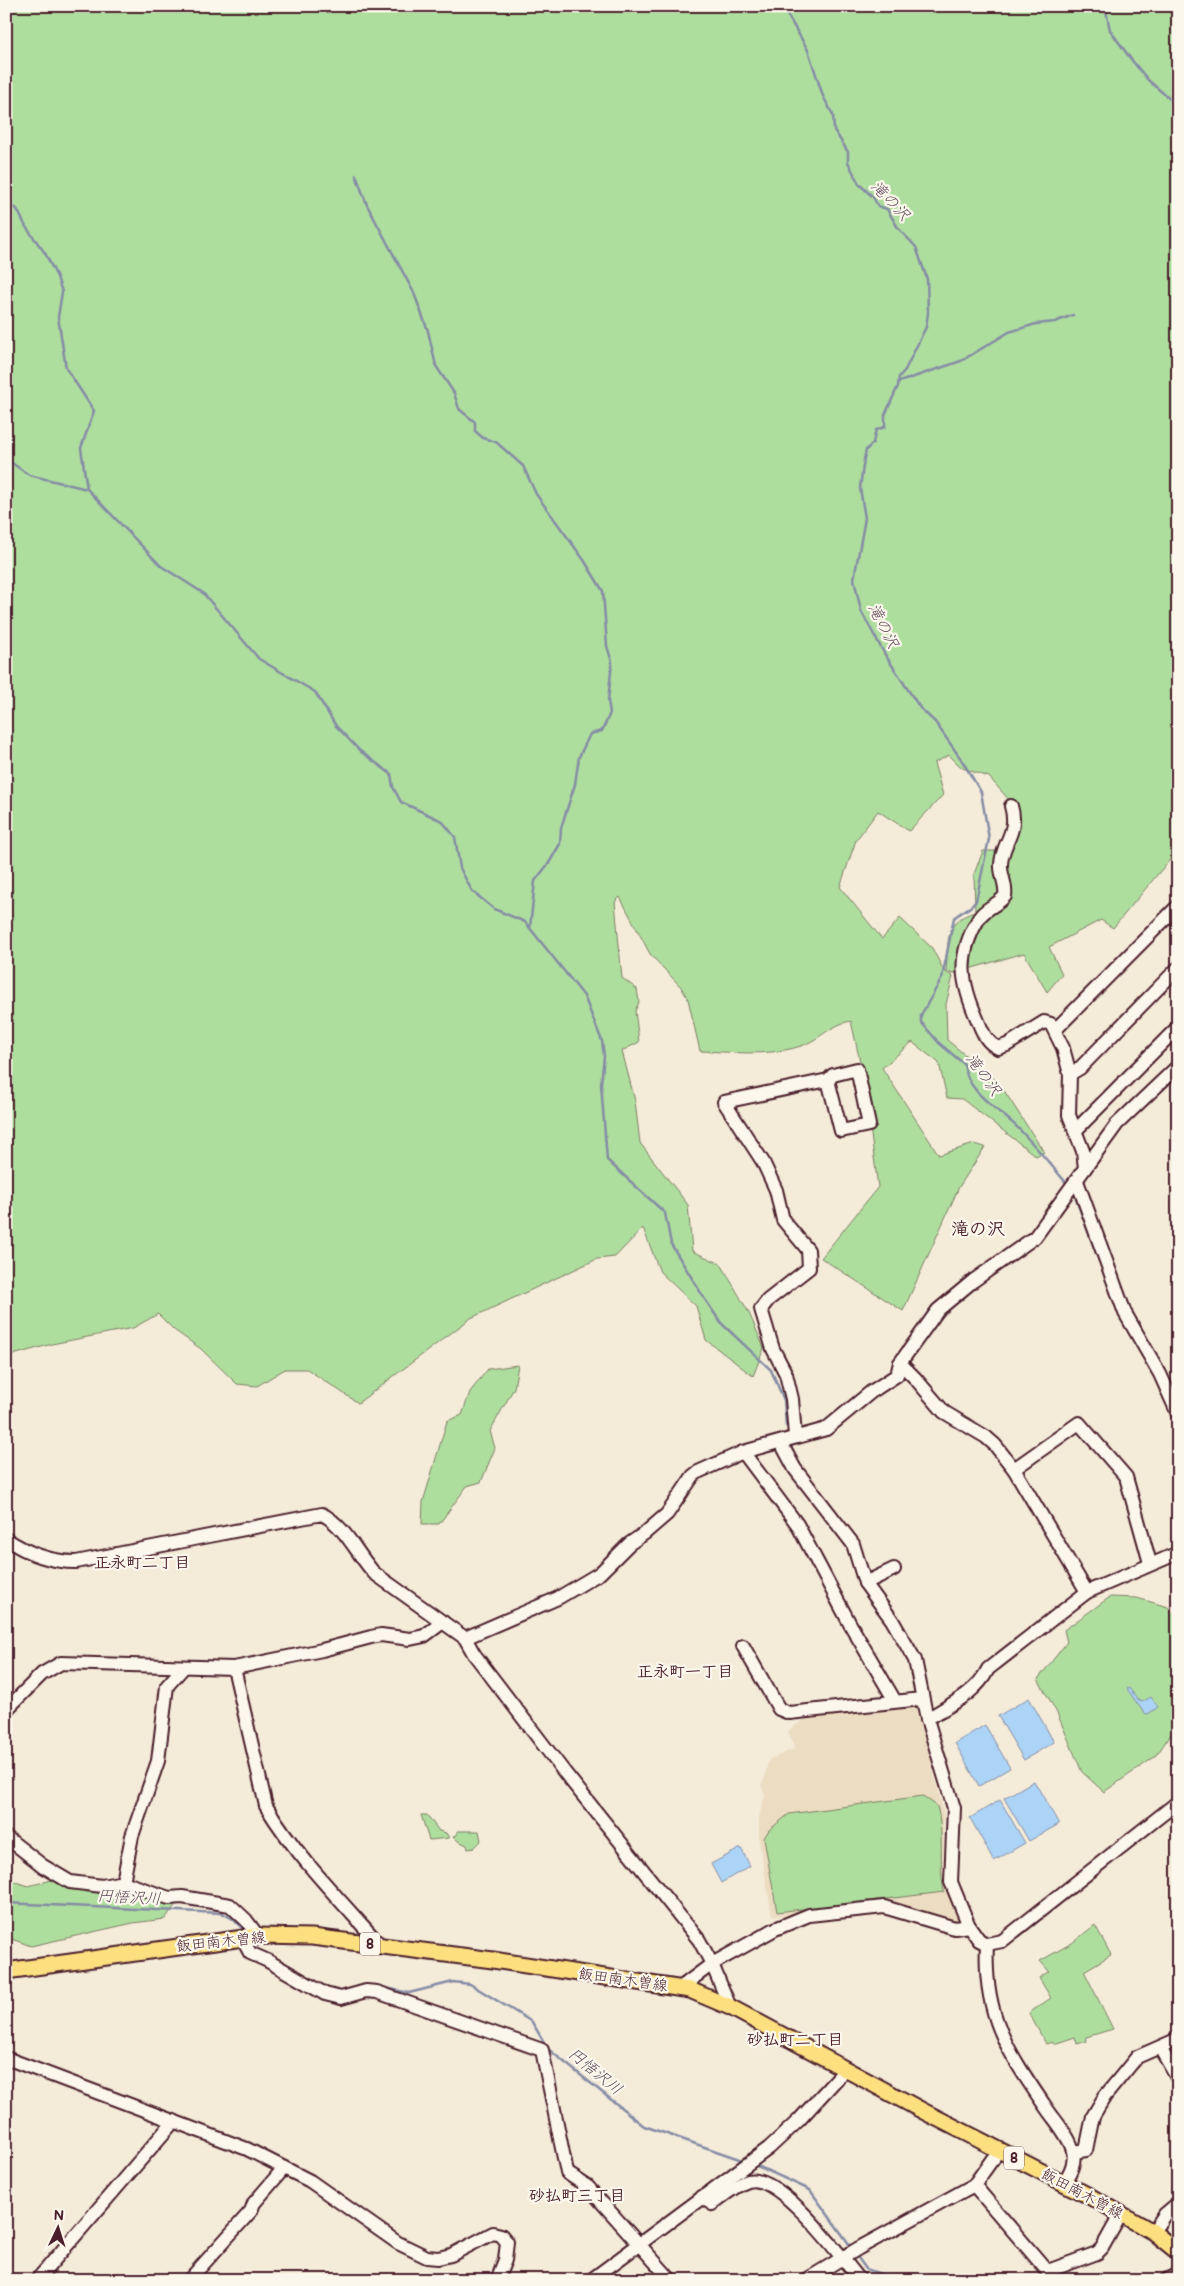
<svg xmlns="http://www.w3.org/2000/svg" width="1184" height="2286" font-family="'Balsamiq Sans','Klee One',sans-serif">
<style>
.built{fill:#ecdcc2}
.green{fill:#aede9e;stroke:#7c7e64}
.water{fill:#acd4f6;stroke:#858ca5}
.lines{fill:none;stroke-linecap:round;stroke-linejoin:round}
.stream{stroke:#858ca5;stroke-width:2.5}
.minor-casing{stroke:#4a1f2b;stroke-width:16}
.major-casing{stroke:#4a1f2b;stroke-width:19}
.minor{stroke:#fbf7ec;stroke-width:12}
.major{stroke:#fce080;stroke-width:15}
.labels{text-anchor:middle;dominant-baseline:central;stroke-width:4.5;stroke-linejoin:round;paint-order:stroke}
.shield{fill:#fbf7ec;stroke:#7f6065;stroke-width:1}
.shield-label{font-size:14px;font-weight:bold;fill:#4a1f2b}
.street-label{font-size:15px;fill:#4a1f2b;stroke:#fbf7ec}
.water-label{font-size:16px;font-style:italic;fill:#624c5e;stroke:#fbf7ec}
.neighbourhood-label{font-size:16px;font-weight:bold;fill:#4a1f2b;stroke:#fbf7ec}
.quarter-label{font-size:18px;font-weight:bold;fill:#4a1f2b;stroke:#fbf7ec}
</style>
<rect width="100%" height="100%" fill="#f4ebd9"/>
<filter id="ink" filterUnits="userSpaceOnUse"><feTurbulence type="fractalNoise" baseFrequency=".02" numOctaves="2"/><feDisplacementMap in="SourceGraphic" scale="10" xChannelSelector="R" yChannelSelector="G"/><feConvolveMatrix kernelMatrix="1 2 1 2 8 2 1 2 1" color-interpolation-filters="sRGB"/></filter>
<g filter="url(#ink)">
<!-- built -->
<path class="built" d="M916,1705L944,1813L943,1877L958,1917L955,1924L888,1901L781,1916L772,1915L759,1841V1817L765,1795L761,1785L765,1777L767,1765L770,1759L795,1749L788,1731L812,1714Z"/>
<!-- green -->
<g class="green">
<path d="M6,6H1178V853L1172,857L1113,928L1101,920L1049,947L1062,974L1047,992L1024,953L969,969L959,974L946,971C949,942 943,921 975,912L974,874L983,851H1011L1018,830L1016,808L989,777L962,768L949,755L934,763L943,795L909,831L878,811L856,840L840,887L882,939L900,918L932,948L944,971L953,976L946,1004L947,1040L999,1083L1044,1152L1036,1156L962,1099L947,1098L939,1063L912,1042L882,1068L939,1155L974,1144L985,1147L959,1187L903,1311L821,1258L878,1187L863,1075L851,1021C832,1024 821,1038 804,1045C770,1057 735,1052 700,1051L688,999L681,987L650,954L620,897L615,902L622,978L637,989L639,1002L635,1011L639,1042L622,1051L635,1101L640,1143L688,1205L692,1251L721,1264L749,1313L764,1348L753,1376L706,1340L696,1306L660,1272L643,1228L615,1257L597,1259L471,1318L358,1403L307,1369H285L257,1386L237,1384L201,1349L174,1330L158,1314L133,1328L52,1344L6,1357Z"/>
<path d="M518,1365L514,1388L490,1431L495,1448L481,1482L467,1486L439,1524H422L423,1502L447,1421L462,1415L470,1392L488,1369Z"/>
<path d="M1110,1597L1137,1598L1168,1607L1178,1619V1730L1171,1734L1156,1756L1104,1792L1082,1772L1057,1713L1038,1679L1067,1642L1064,1630Z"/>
<path d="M923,1796L937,1806C945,1834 938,1863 944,1892L777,1912L764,1838L769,1830L789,1814Z"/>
<path d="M421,1815H427L439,1831L446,1833L449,1838L429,1840Z"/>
<path d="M457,1831H479L481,1841L474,1848L468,1849L467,1845L458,1841L453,1836L457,1835Z"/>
<path d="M6,1879L28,1886L52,1880L78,1886L113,1888L176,1904L165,1919L133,1923L31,1946L6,1937Z"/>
<path d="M1095,1925L1111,1955L1084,1971L1113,2029L1086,2037L1087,2041L1077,2044L1075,2037L1054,2044L1052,2042L1046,2044L1029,2013L1051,1998L1039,1978L1049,1971L1040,1961L1072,1943Z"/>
</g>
<!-- water -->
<g class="water">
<path d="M1129,1688L1139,1701L1142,1702L1151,1697L1158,1707L1148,1714L1144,1713L1127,1689Z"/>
<path d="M1029,1698L1054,1742L1024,1760L998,1716Z"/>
<path d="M985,1725L1010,1768L979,1786L955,1743Z"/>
<path d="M1034,1781L1059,1824L1029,1841L1004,1798Z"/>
<path d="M1000,1800L1025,1843L994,1861L970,1818Z"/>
<path d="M741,1848L750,1866L721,1883L711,1864Z"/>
</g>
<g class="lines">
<!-- stream -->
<g class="stream">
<path d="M782,6L808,50L823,96L833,115L834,130L848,152V162L859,184L873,197L878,206L887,209L898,228L916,247L927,279L928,313L926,327L905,370L899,377L898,386L885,415V427L876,430L873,443L866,450L864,459L860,488L865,518L854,579L861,611L884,653L920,708L935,722L961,759L981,792L989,839L976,901C971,909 961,911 954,918L942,978L921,1015V1022L939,1043L964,1064C967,1094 1001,1110 1020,1130C1037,1148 1052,1166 1068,1185"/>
<path d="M1105,6L1110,30L1130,58L1148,80L1178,106"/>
<path d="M356,175L367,205L414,293L428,331L436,366L454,393L459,409L475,422V431L483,438L496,442L523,466L536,494L584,560L603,591L607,646L612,662L608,701L610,713L602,731L590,734L579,757L575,784L561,828L560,844L549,863L535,881L530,928"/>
<path d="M6,204L17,209L26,227L45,253L57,277L62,292L58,317L66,368L94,411L81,448L87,489L161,566L203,593L259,659L315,692L336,726L360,751L391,774L393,787L401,802L442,821L455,837L460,868L472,891L494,909L525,922L584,996L602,1041L604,1056L601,1084L607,1160L665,1213L671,1244L704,1298L721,1323L771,1370L784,1400L786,1426"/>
<path d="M899,382L961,361L1009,332L1036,324L1055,322L1073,315"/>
<path d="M6,459L29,475L87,489"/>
<path d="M1076,1199L1099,1261"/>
<path d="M1172,1414L1178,1429"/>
<path d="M790,1444L795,1457"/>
<path d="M6,1903L222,1913L233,1919L244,1930"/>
<path d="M377,1986L409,1993L453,1982L470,1984L532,2022L548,2049L644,2126L745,2161"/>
<path d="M755,2165L810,2190L852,2248"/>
<path d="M856,2255L866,2269L898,2280"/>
</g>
<defs>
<g id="minor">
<path d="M1011,806C1019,833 1002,842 1001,864C1000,875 1007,885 1005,896C998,905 985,908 979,918C956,956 961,983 978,1021C983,1033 986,1042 998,1048L1007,1045L1044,1022L1051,1024L1063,1048L1070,1074L1069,1115L1083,1151L1085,1168"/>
<path d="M1055,1030L1178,906"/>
<path d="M1070,1074L1080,1068L1178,968"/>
<path d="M1075,1131L1178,1027"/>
<path d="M1077,1181L1125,1313L1160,1374L1178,1414"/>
<path d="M900,1363L915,1378L944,1412L986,1437L995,1445L1014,1469L1087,1592"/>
<path d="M795,1436L792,1399L786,1374L773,1349L761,1309L768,1300L809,1268L808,1250L783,1220L776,1190L763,1162L724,1102L828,1080L833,1075L857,1069L869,1125L841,1131L828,1080"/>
<path d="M781,1443L795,1469L853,1544L865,1583L892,1620L915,1660L927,1719L954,1808L951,1882L969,1926L979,1940L987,1944L1002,1941L1178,1802"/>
<path d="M743,1452L797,1524L850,1624L895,1701"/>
<path d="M1014,1469L1079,1423L1126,1477L1150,1563"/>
<path d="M6,1539C27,1553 52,1562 76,1562L322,1514C345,1526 357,1554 374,1573L465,1638L474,1654L565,1773L699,1940L712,1964L730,2007"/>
<path d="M865,1583L894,1569"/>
<path d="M465,1638L558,1598L600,1573L629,1544L645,1533L667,1514L693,1476L698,1472L743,1452L826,1429L871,1392L897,1375L900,1363L938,1310L973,1281L1035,1237L1117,1124L1178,1066"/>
<path d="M743,1646L779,1709L789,1713L922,1699"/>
<path d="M234,1668L266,1806C297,1857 341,1901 381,1946"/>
<path d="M6,1710L42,1674L61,1663L234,1668L322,1650L371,1637L381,1635L410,1639L424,1636L443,1622"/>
<path d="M927,1719C949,1705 976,1694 988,1669L1087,1592L1178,1553"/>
<path d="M6,1837L43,1866L70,1882L102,1886L123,1882L169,1898L182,1897L230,1905L246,1920L258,1936"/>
<path d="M123,1882L132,1836L158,1761L167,1686L183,1668"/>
<path d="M242,1938L250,1953L268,1961L325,1994L341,1998L366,1991L377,1992L542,2050L567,2173L588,2187L671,2280"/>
<path d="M987,1944C983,2015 1007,2050 1045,2106C1054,2120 1069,2135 1073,2151C1076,2163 1069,2174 1064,2183"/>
<path d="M680,1988L712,1964L775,1929L809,1915L884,1907L955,1928L969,1926"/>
<path d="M1160,2048L1178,2079"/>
<path d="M6,2058L247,2149L310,2181L398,2243L427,2257L438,2258L451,2255L493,2233L501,2235L507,2242L505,2260L497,2280"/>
<path d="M1074,2152L1086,2150L1093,2116L1105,2096L1137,2057L1178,2039"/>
<path d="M974,2185L1055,2280"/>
<path d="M702,2197L712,2204C722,2197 735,2185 748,2181C779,2172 841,2257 860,2280"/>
<path d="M1153,2232L1165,2214L1178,2203"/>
<path d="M1048,2271L1097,2253L1102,2248L1121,2214"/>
<path d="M37,2280L174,2121"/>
<path d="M189,2280L251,2211L254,2203L284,2168"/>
<path d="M591,2280L769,2148L799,2120L845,2070"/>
<path d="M806,2280L859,2248L974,2185L999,2150"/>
<path d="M1166,2280L1178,2274"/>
</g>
<path id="major" d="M6,1971L258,1936L312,1937L493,1960L690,1990L730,2007L923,2111L1091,2197L1153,2232L1178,2252"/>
</defs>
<!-- minor casing -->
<use href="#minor" class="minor-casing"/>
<!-- major casing -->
<use href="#major" class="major-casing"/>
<!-- minor -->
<use href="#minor" class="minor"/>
<!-- major -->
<use href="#major" class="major"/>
</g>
</g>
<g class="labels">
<!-- shield labels -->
<g class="shield">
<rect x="360" y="1932.5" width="20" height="23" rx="4"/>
<rect x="1004" y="2146.5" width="20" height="23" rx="4"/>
</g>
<g class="shield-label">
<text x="370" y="1944">8</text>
<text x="1014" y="2158">8</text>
</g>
<!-- street labels -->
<g class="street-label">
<text transform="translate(221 1942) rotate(-6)">飯田南木曽線</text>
<text transform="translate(623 1980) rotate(8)">飯田南木曽線</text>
<text transform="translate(1082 2194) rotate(28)">飯田南木曽線</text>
</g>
<!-- water labels -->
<g class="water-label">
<text transform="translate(890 201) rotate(46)">滝の沢</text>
<text transform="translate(883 626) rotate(63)">滝の沢</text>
<text transform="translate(983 1075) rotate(54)">滝の沢</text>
<text transform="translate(129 1898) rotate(3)">円悟沢川</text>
<text transform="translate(595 2072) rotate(39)">円悟沢川</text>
</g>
<!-- neighbourhood labels -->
<g class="neighbourhood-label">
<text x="142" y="1563">正永町二丁目</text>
<text x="685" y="1672">正永町一丁目</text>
<text x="795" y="2040">砂払町二丁目</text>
<text x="577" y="2196">砂払町三丁目</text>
</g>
<!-- quarter labels -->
<g class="quarter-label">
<text x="978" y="1229">滝の沢</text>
</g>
</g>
<!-- margin -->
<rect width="1184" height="2286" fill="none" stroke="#fbf7ec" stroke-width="25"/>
<rect x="12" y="12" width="1159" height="2261" fill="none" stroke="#4a1f2b" stroke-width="2" filter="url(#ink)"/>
<!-- north arrow -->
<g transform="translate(58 2228) rotate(4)" stroke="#fbf7ec" stroke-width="4" paint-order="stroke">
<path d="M0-4L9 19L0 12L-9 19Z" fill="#4a1f2b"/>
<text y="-8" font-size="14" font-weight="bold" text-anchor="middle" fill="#4a1f2b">N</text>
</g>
</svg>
